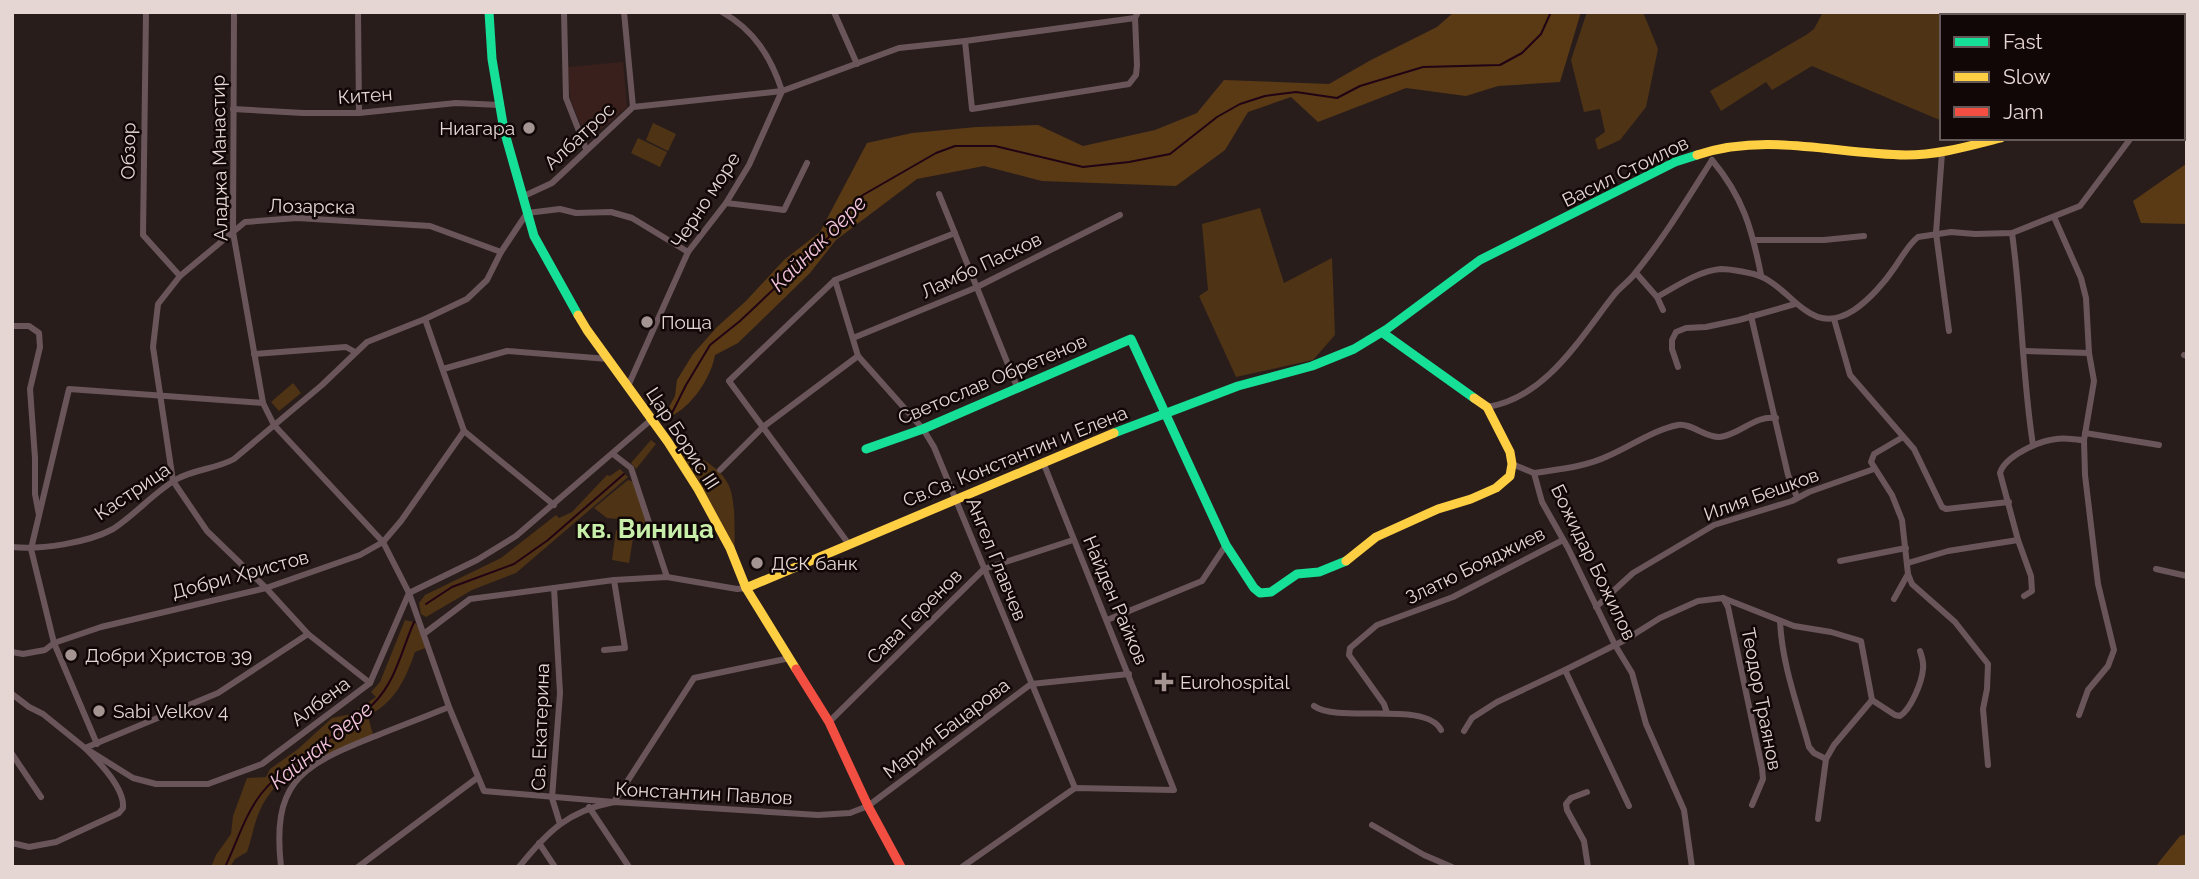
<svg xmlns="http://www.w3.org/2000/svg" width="2199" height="879" font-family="Raleway,sans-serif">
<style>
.built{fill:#3a201c}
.green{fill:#4e3314}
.forest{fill:#593a15}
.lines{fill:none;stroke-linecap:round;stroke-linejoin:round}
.stream{stroke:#220314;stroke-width:2}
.street{stroke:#6a565a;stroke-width:6}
.fast{stroke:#16e098;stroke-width:9}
.slow{stroke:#ffcf43;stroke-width:9}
.jam{stroke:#f24e42;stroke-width:9}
.poi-dot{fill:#a49593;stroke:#100706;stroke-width:2.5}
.labels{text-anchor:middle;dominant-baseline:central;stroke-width:5;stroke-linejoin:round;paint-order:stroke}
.street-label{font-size:19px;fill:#e6d6d3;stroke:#100706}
.poi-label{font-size:19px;fill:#e6d6d3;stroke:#100706;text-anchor:start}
.water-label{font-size:21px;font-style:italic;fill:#f3c4dc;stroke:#100706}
.district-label{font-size:26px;font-weight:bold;fill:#c8efa9;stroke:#100706}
</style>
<rect width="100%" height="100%" fill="#291d1c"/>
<!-- built -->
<path class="built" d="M623,62L627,107L587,141L570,98L568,67Z"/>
<!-- green -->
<g class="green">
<path d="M1587,12H1643L1658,49L1646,107L1620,140L1598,150L1595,139L1605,132L1600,109L1584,112L1571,60Z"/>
<path d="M1823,12H2014L2015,16H1942V121L1812,66L1772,90L1766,82L1721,111L1710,91L1806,35L1814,29Z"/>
<path d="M653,123L676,134L668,151L646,140Z"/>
<path d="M638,138L667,152L660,167L631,153Z"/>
<path d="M1260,208L1284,283L1332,258L1335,335L1313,360L1236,377L1199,296L1208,290L1202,224Z"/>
<path d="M293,383L301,393L279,411L271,402Z"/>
<path d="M651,440L656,444L636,469L631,463Z"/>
<path d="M668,442C743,476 733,484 735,560Z"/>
<path d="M620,469L628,477L516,573L472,590L426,617L421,614L419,603L425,595L501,558L556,515L559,518L572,512L607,475L610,476Z"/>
<path d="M628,480L634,482L647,524H630L629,520L607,518L594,508Z"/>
<path d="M616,530L634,532L629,563L612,560Z"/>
<path d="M405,620L414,622L421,629L428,647L415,652C405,680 396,701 368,716L373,735L326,755L322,749C300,763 270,786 260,810C254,823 252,838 247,852L235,859L230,867H211L216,855L231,834L233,816L247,778L266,777L270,769L298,749L332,718L351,714L376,697L371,692L380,682Z"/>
</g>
<!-- forest -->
<g class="forest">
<path d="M1454,12H1581L1560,82L1498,86L1466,96L1406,88L1318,122L1291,97L1248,112L1225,150L1176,186L1042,181L984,166L917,179L836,240L810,273L738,343L715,355C711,378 692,406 670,417L667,411L675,396L677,380L693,354L717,327L746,301L784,260L820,232L867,143L912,133L977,127L1038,125L1083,146L1155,130L1197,113L1224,80L1329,84L1371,60L1437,27Z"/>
<path d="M2186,164L2187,224L2141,223L2133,201Z"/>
<path d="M2187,834V867H2155L2180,836Z"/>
</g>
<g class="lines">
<!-- stream -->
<g class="stream">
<path d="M670,417L686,385L710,345L740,321L829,237L831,228L863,195L936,153L955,146H995L1083,167L1129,162L1170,154L1217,117L1240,104L1265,96L1296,92L1337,98L1360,86L1423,67L1500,65L1522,53L1541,34L1551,12"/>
<path d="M426,604L452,587L514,564L548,540L624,474"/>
<path d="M225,867C237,843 244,816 261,794C291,756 340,738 374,703C396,681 402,649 414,622"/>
</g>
<!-- street -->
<g class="street">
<path d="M146,12L143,235L180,276"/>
<path d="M234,12L233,232L263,403L274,425L383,542L409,593L449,707L484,791L614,802"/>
<path d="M358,12L359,113"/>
<path d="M564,12L566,98L586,149"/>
<path d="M624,12L633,107"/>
<path d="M722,12C754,30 771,57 782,91"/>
<path d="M834,12L857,64"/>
<path d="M2022,12L2023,16"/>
<path d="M2120,12L2121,16"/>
<path d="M1135,18L965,41L972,109L1129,84L1136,75L1137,65L1135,18L1138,12"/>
<path d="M2183,68V80"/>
<path d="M233,109L303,113H359L456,103L500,105"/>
<path d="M1942,153L1936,233L1949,331"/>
<path d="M1712,160C1743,197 1752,229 1761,275"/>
<path d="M939,194L1018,389"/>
<path d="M524,196L552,183L633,107L782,91L899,48L965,41"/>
<path d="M726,203L784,210L807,163"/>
<path d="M2054,217L2081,278L2086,298L2089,353L2094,381L2084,440L2085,475L2098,584L2114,650L2108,666L2088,690L2079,715"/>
<path d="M2012,233C2022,304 2022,375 2033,445"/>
<path d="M1754,240H1824L1864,236"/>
<path d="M1636,273L1657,297L1663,310"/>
<path d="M835,280L858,356L923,429L934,447L1075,788"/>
<path d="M1657,297C1677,286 1698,271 1721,269C1730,269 1754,273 1762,277C1794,291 1811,338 1854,310C1869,300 1885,282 1895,267C1902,257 1908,245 1918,237L1951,232L1975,234L2012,233L2080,206L2131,138"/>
<path d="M1751,316L1788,475L1797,497"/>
<path d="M425,319L464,431L554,505"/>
<path d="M1834,319L1850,375L1914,449L1942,507L1946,509L2009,502"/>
<path d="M12,326H29L39,333L40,347L30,389L35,458V494L39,515"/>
<path d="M853,338L975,288L1120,215"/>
<path d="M2023,351L2089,353"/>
<path d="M254,354L346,347L355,352"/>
<path d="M2184,355L2187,356"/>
<path d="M1678,367L1672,349V340L1676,332L1686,328L1706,327L1739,320L1795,304"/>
<path d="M443,369L507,351L608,359"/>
<path d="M628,386L688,252L726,203L749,165L782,91"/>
<path d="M1487,407C1546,398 1580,338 1614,295C1620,287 1630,281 1636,272C1664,238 1688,198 1712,160"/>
<path d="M2085,433L2159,445"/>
<path d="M613,454L631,468L667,577"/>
<path d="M1512,464L1534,473L1542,502L1568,548L1615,645L1632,673L1646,724L1684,810L1692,867"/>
<path d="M720,470L763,427L858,356"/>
<path d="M1534,473C1559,469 1585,467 1608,456C1631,446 1653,430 1678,425C1692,423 1705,438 1720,437C1740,435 1754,415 1776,418"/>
<path d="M848,543L729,381L835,280L955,233"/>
<path d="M12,547C41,550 87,543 113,529C135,515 154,492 177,479C195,469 216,469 234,459L322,385L367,342L425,319L467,299L487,280L501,252L527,213L560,209L576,213L611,212L632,218L688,252"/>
<path d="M1840,561L1906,548"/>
<path d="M1908,563L1948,551L2018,540"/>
<path d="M2156,569L2187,576"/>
<path d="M1908,574L1912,584L1955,622L1988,664L1987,689L1983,709L1988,765"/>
<path d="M554,588L560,693L552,798L560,824"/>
<path d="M2024,596L2032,591L2031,576L2018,540L2000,473C2005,456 2039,441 2056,439C2065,437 2075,440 2084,440"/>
<path d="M1723,598L1728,607L1762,768L1763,779L1752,805"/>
<path d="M1894,599L1908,574L1902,520L1892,495L1871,462L1874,454L1903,437"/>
<path d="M1596,607L1633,573L1714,525L1792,501L1809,492L1874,469"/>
<path d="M1107,620L1202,581L1226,545"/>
<path d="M1780,621C1782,665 1798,706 1809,747L1814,753L1826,759"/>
<path d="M425,633L470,599L614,580L667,577L737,589L746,588"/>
<path d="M604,650L625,648L614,580"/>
<path d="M12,652L23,654L45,650L54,643L101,627L266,588L360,555L383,542L401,521L464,431"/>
<path d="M1565,670L1629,806"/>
<path d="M370,683L308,634L266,588L207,531L173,481L153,347L158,304L180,276L245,222L297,218L430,226L501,252"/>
<path d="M12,694L29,707L43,714L85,748L133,778L156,784H208L262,764L370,683L409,593L477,560L516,536L652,419"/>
<path d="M1314,706C1339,724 1426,700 1441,730"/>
<path d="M1387,713L1384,704L1349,655L1350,648L1377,625L1453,597L1563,540"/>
<path d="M829,722L984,569L1073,540"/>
<path d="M1464,731L1472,718L1497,702L1565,670L1625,640L1660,618L1698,601L1723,598L1794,626L1831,632L1861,641L1872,700L1895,715L1900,716C1911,709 1922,682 1923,669C1924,662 1922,657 1920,651"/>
<path d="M97,744L54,643L31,549L69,389L263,403"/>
<path d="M12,754L41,797"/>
<path d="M1587,792L1571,798L1566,804L1567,810L1584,841L1588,867"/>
<path d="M614,802L694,678L790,658"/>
<path d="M589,807L629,867"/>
<path d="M1818,819L1826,759L1834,745L1872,700"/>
<path d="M1372,825L1424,855L1452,867"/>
<path d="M12,843L29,847L56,842L119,813L123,808C125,788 98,761 85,748L218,693L308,634"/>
<path d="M539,843L555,867"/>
<path d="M281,867C272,785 298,767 368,739C395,728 422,718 449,707"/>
<path d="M358,867L477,778"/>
<path d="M519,867C548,831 568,811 614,802L818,815L850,813L868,806L1031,684L1129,674"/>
<path d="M962,867L1075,788L1174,790L1043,462"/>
</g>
<!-- fast -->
<g class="fast">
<path d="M489,12L492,59L504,130L534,236L578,315"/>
<path d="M1383,333L1474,398"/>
<path d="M1114,433L1238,386L1312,366L1354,349L1387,329L1480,260L1675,162L1697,155"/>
<path d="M866,449L923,429L1131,339L1226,545L1254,588L1260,593L1271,592L1297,574L1319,572L1346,561"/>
</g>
<!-- slow -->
<g class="slow">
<path d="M1697,155C1766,132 1835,154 1906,155C1939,155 1969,146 2001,138"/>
<path d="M578,315L587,330L668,442L698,489L730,548L746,588L796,669"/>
<path d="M1346,561L1376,537L1438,509L1471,499L1496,488L1510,476L1512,464L1510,452L1487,407L1474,398"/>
<path d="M746,588L1114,433"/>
</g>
<!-- jam -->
<g class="jam">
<path d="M2183,57L2187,55"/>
<path d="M796,669L829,722L868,806L901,867"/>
</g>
</g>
<!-- markers -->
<g class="poi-dot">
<circle cx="529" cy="128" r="7"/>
<circle cx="647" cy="322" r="7"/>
<circle cx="757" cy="563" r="7"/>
<circle cx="71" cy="655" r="7"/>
<path d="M1160.5 671.5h7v7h7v7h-7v7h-7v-7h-7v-7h7z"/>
<circle cx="99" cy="711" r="7"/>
</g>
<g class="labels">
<!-- street labels -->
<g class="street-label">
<text transform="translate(365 95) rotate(-4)">Китен</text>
<text transform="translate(579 136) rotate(-43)">Албатрос</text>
<text transform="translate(128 151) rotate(-89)">Обзор</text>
<text transform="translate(219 158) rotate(-91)">Аладжа Манастир</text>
<text transform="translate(1625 171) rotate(-26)">Васил Стоилов</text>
<text transform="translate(705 200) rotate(-57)">Черно море</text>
<text transform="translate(312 206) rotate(1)">Лозарска</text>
<text transform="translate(981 265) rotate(-25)">Ламбо Пасков</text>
<text transform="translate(992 379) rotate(-23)">Светослав Обретенов</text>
<text transform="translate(683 438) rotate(57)">Цар Борис III</text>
<text transform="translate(1015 456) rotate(-22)">Св.Св. Константин и Елена</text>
<text transform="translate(132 491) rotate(-34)">Кастрица</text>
<text transform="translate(1761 494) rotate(-20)">Илия Бешков</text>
<text transform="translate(997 559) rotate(68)">Ангел Главчев</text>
<text transform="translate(1594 562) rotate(64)">Божидар Божилов</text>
<text transform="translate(1475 565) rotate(-26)">Златю Бояджиев</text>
<text transform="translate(240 574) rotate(-15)">Добри Христов</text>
<text transform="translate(1116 600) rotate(67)">Найден Райков</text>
<text transform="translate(914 616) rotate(-45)">Сава Геренов</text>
<text transform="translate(1762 699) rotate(79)">Теодор Траянов</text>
<text transform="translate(320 701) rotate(-37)">Албена</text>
<text transform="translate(540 727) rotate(-88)">Св. Екатерина</text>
<text transform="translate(946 728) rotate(-37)">Мария Бацарова</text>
<text transform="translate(704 793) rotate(3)">Константин Павлов</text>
</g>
<!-- poi labels -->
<g class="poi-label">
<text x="515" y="128" text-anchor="end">Ниагара</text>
<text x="661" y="322">Поща</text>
<text x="771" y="563">ДСК банк</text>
<text x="85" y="655">Добри Христов 39</text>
<text x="1180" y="682">Eurohospital</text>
<text x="113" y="711">Sabi Velkov 4</text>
</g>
<!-- water labels -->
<g class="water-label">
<text transform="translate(818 243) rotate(-45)">Кайнак дере</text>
<text transform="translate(321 745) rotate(-39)">Кайнак дере</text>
</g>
<!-- district labels -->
<g class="district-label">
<text x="645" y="529">кв. Виница</text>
</g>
</g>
<!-- border -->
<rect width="2199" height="879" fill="none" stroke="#e6d6d3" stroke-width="28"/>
<!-- legend -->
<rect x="1940" y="14" width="245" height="126" fill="#100706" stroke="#665a58" stroke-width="2"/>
<rect x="1954" y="37" width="35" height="10" fill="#16e098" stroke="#665a58" stroke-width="2"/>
<text x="2003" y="49" font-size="21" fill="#e6d6d3">Fast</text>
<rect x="1954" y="72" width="35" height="10" fill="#ffcf43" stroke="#665a58" stroke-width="2"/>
<text x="2003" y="84" font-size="21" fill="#e6d6d3">Slow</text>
<rect x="1954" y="107" width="35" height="10" fill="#f24e42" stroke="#665a58" stroke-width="2"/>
<text x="2003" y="119" font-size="21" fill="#e6d6d3">Jam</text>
</svg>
